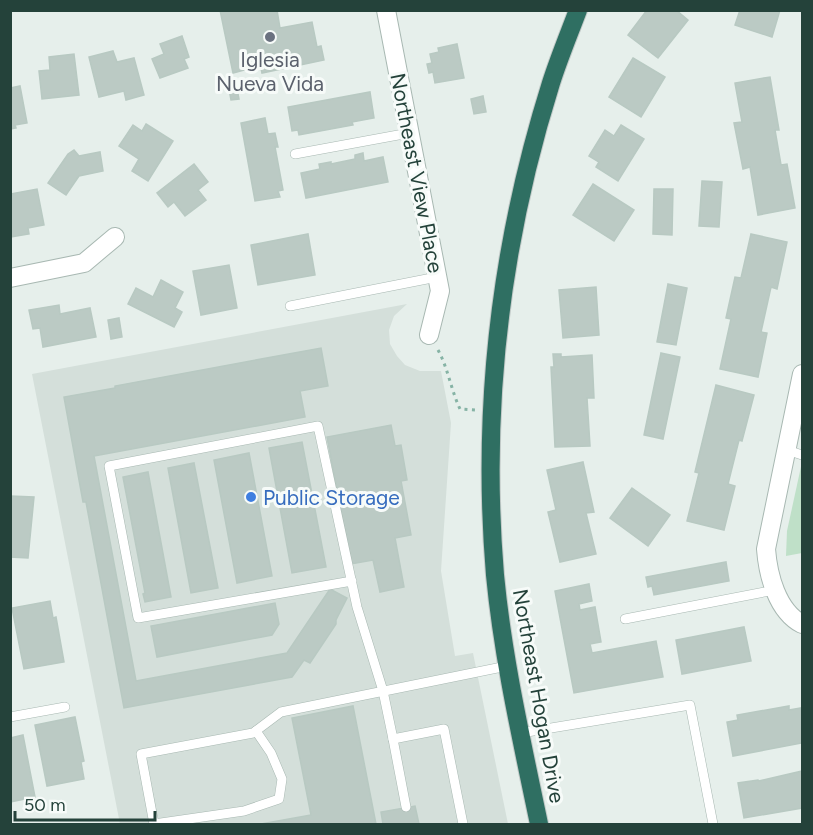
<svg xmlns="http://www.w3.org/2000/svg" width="813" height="835" font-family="Figtree,sans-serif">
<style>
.built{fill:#d4dfda}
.green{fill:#bfe0c8}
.building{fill:#bbcac4;stroke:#b8c9c2;stroke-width:1.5}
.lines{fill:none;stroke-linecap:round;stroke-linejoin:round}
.lane-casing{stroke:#a8b8b2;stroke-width:10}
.street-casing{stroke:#a8b8b2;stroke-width:20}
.highway-casing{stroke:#c2cac8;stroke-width:20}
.path{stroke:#86b3a5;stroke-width:3;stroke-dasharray:3 4.5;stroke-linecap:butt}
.lane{stroke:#fff;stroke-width:9}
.street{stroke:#fff;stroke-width:18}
.highway{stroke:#2f6f62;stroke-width:18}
.worship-dot{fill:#6b7280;stroke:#f7fbf9;stroke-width:2}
.shop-dot{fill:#3f7fe0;stroke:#f7fbf9;stroke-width:2}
.labels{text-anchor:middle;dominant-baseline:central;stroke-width:6;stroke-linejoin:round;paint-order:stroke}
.worship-label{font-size:21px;fill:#5b616d;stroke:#f7fbf9}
.street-label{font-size:21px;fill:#24423a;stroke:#f7fbf9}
.shop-label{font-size:21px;fill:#366cbe;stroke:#f7fbf9;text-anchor:start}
</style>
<rect width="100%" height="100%" fill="#e6efeb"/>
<!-- built -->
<path class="built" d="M407,304L394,316L389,330L390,344L397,356L405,365L420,371H441L451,423L441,571L455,656L473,653L508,824H120L32,374Z"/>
<!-- green -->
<path class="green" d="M802,462V553L786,556L787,531Z"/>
<!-- building -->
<g class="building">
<path d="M220,10H277L280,28L312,22L317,47L321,46L324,60L262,73L259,59L246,62L248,69L233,73Z"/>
<path d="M647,10H676L688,20L658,58L628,35Z"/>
<path d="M740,10H780L772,37L735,25Z"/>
<path d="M182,36L189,57L184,59L188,68L160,78L152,59L164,54L160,44Z"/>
<path d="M457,44L464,78L435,83L433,72L429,73L427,64L432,63L430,54L439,52L438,48Z"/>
<path d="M113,51L117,62L134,58L144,95L126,100L124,91L99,97L89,57Z"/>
<path d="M74,54L79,95L42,99L39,71L50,70L49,57Z"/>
<path d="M633,58L665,77L641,117L609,97Z"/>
<path d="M770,77L779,130H775L781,165L787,164L795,208L758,215L750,167L743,169L734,123L742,122L735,83Z"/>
<path d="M236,83L239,99L231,100L228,84Z"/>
<path d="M20,86L27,123L15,125L16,128L10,129V88Z"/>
<path d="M370,92L374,118L352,122L353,125L299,135L298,130L292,131L288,107Z"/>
<path d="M483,96L486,112L474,114L471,99Z"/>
<path d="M265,118L268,134L275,133L278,147H275L283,190L278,191L280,197L255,201L241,123Z"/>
<path d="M146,124L173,141L148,181L132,171L139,159L119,146L133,125L142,131Z"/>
<path d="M621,125L644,139L618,181L596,167L599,162L589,156L605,130L614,136Z"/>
<path d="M74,150L79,156L100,152L103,171L79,176L66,195L48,183L68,154Z"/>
<path d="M363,153L364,161L383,157L388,182L306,198L301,173L320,169L319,164L331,162V164L355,159V155Z"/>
<path d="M194,164L208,182L198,190L206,200L185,216L174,202L168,207L157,193Z"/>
<path d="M702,181L722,182L719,227L699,226Z"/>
<path d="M593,184L634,210L614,241L573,215Z"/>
<path d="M37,189L44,225L28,228L29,234L10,237V194Z"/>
<path d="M654,189H673L672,235L653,234Z"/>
<path d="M308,234L315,275L258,285L251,245Z"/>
<path d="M751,234L787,242L777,289L771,287L761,332L767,333L758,377L720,369L731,319L726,318L735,277L741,278Z"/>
<path d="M229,265L237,308L201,315L193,271Z"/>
<path d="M161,280L183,292L175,308L182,312L174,327L128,304L136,288L153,297Z"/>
<path d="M668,284L687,288L676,345L657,342Z"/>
<path d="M596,287L599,335L563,338L559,290Z"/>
<path d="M59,305L60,314L90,308L96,337L43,347L40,328L33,329L29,310Z"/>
<path d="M119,318L122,337L111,339L108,320Z"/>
<path d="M321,348L328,386L300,391L305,417L94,456L136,681L287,653L330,589L347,598L336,620V624L310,663L304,660L292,677L124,708L86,502H83L64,397L115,388V386Z"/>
<path d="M661,353L680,357L663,439L644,435Z"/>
<path d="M553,354H561V357L592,355L594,398H587L590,446L555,447L551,367H554Z"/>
<path d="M716,385L754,395L742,441L739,440L728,484L735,486L724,530L687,521L699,473L695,472Z"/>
<path d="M391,425L395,446L401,445L407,480L401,481L411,535L395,538L404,587L380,592L373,560L351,564L327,437Z"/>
<path d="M302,442L326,567L292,573L269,448Z"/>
<path d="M249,453L272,576L237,583L214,460Z"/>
<path d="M583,462L594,512L586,513L596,554L560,562L548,512L556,510L547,470Z"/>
<path d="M194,463L218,588L191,593L168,468Z"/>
<path d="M148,472L171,597L145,602L143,594L145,593L123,477Z"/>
<path d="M632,488L670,515L648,546L610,518Z"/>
<path d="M10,496L34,497L28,558L10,557Z"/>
<path d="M726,562L729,581L654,595L652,586L648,587L646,577Z"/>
<path d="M589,584L592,601L579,604L580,610L595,607L601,642L590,644L592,653L656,641L663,677L574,693L555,591Z"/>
<path d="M50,601L53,618L56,617L64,662L24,669L12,608Z"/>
<path d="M275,603L279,624L272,635L157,657L151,626Z"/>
<path d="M744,627L751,661L682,674L676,640Z"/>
<path d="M353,706L376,824H261L311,815L292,718Z"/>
<path d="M789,706V710L801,708L802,743L733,756L727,722L738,720L737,715Z"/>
<path d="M75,717L84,761L81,762L84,779L47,786L35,725Z"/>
<path d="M23,735L35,797L10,802V738Z"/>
<path d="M802,771V808L744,818L738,783L758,780L759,781Z"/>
<path d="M415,806L419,824H383L381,812Z"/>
</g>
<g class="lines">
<defs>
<g id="lane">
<path d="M295,154L409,133"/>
<path d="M290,306L437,277"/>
<path d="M787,450L802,455"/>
<path d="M352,581L138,618L109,466L318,426L357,607L383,691L393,739L444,729L463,824"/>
<path d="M625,619L775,590"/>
<path d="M10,717L65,707"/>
<path d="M521,733L690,705L713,824"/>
<path d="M393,739L406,807"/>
<path d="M154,824L141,754L253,733L281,712L507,666"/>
<path d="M154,824L244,811L279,799L282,779L271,753L256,731"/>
</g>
<g id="street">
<path d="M386,10L440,291L429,335"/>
<path d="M10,278L84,263L115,237"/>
<path d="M802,374L766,549C768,575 777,611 802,624"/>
</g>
<path id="highway" d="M539,824C522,742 503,659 495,575C481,408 501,242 551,83C559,58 569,34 578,10"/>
</defs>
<!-- lane casing -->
<use href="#lane" class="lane-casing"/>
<!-- street casing -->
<use href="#street" class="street-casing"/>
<!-- highway casing -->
<use href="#highway" class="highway-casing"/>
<!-- path -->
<path class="path" d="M438,350C448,368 451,390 460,409L475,410"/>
<!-- lane -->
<use href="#lane" class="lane"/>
<!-- street -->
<use href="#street" class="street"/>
<!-- highway -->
<use href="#highway" class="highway"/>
</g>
<!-- markers -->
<circle class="worship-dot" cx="270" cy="37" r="6"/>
<circle class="shop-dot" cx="251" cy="497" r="6"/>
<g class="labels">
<!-- worship labels -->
<g class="worship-label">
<text x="270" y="59">Iglesia<tspan x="270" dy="24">Nueva Vida</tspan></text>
</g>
<!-- street labels -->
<g class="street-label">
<text transform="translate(417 173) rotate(79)">Northeast View Place</text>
<text transform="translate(539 696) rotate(80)">Northeast Hogan Drive</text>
</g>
<!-- shop labels -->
<g class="shop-label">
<text x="263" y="497">Public Storage</text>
</g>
</g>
<!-- border -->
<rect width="813" height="835" fill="none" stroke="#24423a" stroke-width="24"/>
<!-- scale -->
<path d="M15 811v9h140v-9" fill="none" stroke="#24423a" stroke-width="3"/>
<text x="24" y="811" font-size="18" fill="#24423a" stroke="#f7fbf9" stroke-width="4.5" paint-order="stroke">50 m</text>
</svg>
